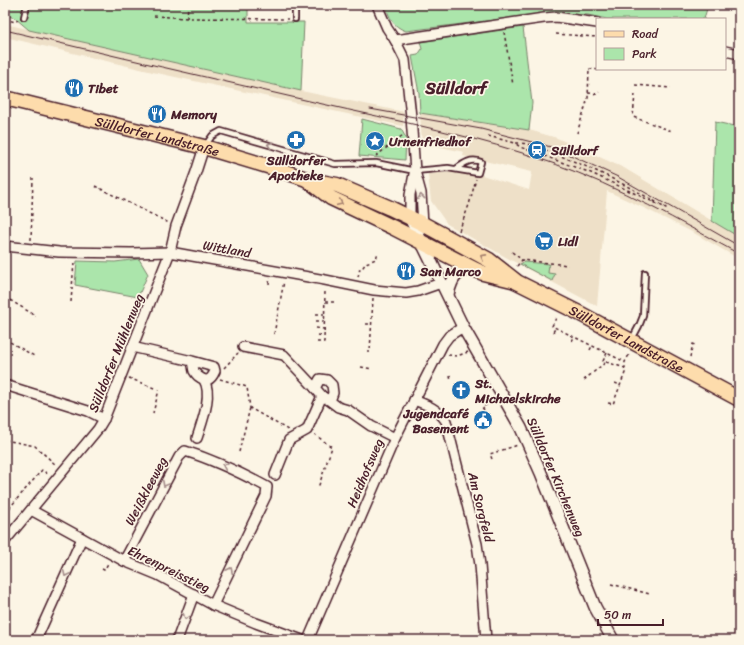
<svg xmlns="http://www.w3.org/2000/svg" width="744" height="645" font-family="Sriracha,sans-serif">
<style>
.built{fill:#eee0c8}
.green{fill:#abe5ab;stroke:#7a826b}
.lines{fill:none;stroke-linecap:round;stroke-linejoin:round}
.service-casing{stroke:#4a1f2b;stroke-width:8}
.minor-casing{stroke:#4a1f2b;stroke-width:12}
.tertiary-casing{stroke:#4a1f2b;stroke-width:14}
.primary-casing{stroke:#4a1f2b;stroke-width:17}
.path{stroke:#4a1f2b;stroke-width:1.5;stroke-dasharray:3 3;stroke-linecap:butt}
.service{stroke:#fcf5e5;stroke-width:4.5}
.minor{stroke:#fcf5e5;stroke-width:9}
.tertiary{stroke:#fcf5e5;stroke-width:11}
.primary{stroke:#fddcac;stroke-width:14}
.tram{stroke:#4a1f2b;stroke-width:1}
.oneway{stroke:#a38a88}
.oneway2{stroke:#a47e6c}
.labels{text-anchor:middle;dominant-baseline:central;stroke-width:3.5;stroke-linejoin:round;paint-order:stroke}
.poi-label{font-size:13px;font-weight:bold;fill:#4a1f2b;stroke:#fcf5e5;text-anchor:start}
.street-label{font-size:13px;fill:#4a1f2b;stroke:#fcf5e5}
.district-label{font-size:17px;font-weight:bold;fill:#4a1f2b;stroke:#fcf5e5}
</style>
<rect width="100%" height="100%" fill="#fcf5e5"/>
<filter id="ink" filterUnits="userSpaceOnUse"><feTurbulence type="fractalNoise" baseFrequency=".025" numOctaves="2"/><feDisplacementMap in="SourceGraphic" scale="8" xChannelSelector="R" yChannelSelector="G"/><feConvolveMatrix kernelMatrix="1 2 1 2 8 2 1 2 1" color-interpolation-filters="sRGB"/></filter>
<g filter="url(#ink)">
<!-- built -->
<g class="built">
<path d="M5,24L301,91L404,112L403,126L157,73L5,37Z"/>
<path d="M420,113L529,130L557,138L624,168L739,237V259L694,233L644,208L607,191L597,306L511,260L447,224L431,201L428,174L453,172L479,174L529,190L532,172L463,156L464,152L422,143Z"/>
</g>
<!-- green -->
<g class="green">
<path d="M5,5H248V22H304L301,91L29,30L15,18L5,15Z"/>
<path d="M385,5H708L704,19H607L588,15L555,14L518,17L406,31C392,26 390,18 385,5Z"/>
<path d="M523,27L532,103L529,130L420,113L419,93L412,56L418,55L422,49L420,42Z"/>
<path d="M362,119L401,129L406,138L405,160L359,156Z"/>
<path d="M715,122L739,127V237L712,221Z"/>
<path d="M139,259L148,274L138,297L75,285L77,261L115,262Z"/>
<path d="M524,262L549,264L548,273L555,274L552,281L520,264Z"/>
</g>
<g class="lines">
<defs>
<g id="service">
<path d="M295,5V19"/>
<path d="M24,17L27,5"/>
<path d="M205,146L212,136L221,131L335,164L376,163L415,171L448,168L478,173L481,162C471,158 464,163 456,169"/>
<path d="M632,339L639,326L643,316L645,273"/>
</g>
<g id="minor">
<path d="M377,5L387,28L395,40L405,60L411,117L415,171L421,193L423,224"/>
<path d="M395,40L544,18L556,17L597,23"/>
<path d="M725,51L739,54"/>
<path d="M410,218V195L414,174"/>
<path d="M5,246L59,252L131,253L170,252L325,280L374,290L406,293L418,291L441,283"/>
<path d="M132,347L192,361L214,367L215,371C211,380 207,383 198,376C196,374 195,373 194,371C193,368 193,364 192,361"/>
<path d="M243,347L284,355L315,388"/>
<path d="M5,385L88,411L104,419"/>
<path d="M414,400C427,405 438,409 446,421L477,544L480,565L486,640"/>
<path d="M330,401L322,396L315,388L320,379L327,380L332,385L333,393L330,401L338,407L348,410L371,426L395,438"/>
<path d="M197,438C202,422 213,395 204,380"/>
<path d="M275,475L289,440L307,430L322,396"/>
<path d="M31,510L124,561L158,575L213,605L256,623L302,640"/>
<path d="M5,541L98,429L104,419L170,252L176,226L196,172L204,147"/>
<path d="M124,561L179,457L185,451C214,460 241,473 267,487L266,496L213,605"/>
<path d="M36,640L82,538"/>
<path d="M177,640L194,594"/>
<path d="M308,640L395,438L443,344L449,336L463,327"/>
</g>
<g id="tertiary">
<path d="M410,218L463,327L521,428L541,473L595,607L613,640"/>
<path d="M448,294C452,278 457,268 476,270"/>
</g>
<g id="primary">
<path id="s1" d="M5,98L204,147L274,168L309,180L337,185L390,208L423,224L489,260L517,282L579,313L739,399"/>
<path d="M309,181L331,198L392,227L476,270L483,273L512,280"/>
</g>
</defs>
<!-- service casing -->
<use href="#service" class="service-casing"/>
<!-- minor casing -->
<use href="#minor" class="minor-casing"/>
<!-- tertiary casing -->
<use href="#tertiary" class="tertiary-casing"/>
<!-- primary casing -->
<use href="#primary" class="primary-casing"/>
<!-- path -->
<g class="path">
<path d="M154,16L187,18L288,19"/>
<path d="M187,18L188,5"/>
<path d="M5,19L15,22L18,20"/>
<path d="M504,32L513,85"/>
<path d="M556,34L597,37"/>
<path d="M635,85L671,88"/>
<path d="M588,93L598,94L599,92"/>
<path d="M635,94L633,117L672,131"/>
<path d="M577,133L588,98L589,69L600,70"/>
<path d="M488,136L515,143L520,147L591,173L666,208C629,186 591,167 550,152C539,148 527,142 515,143"/>
<path d="M376,156L403,135"/>
<path d="M95,186L169,223"/>
<path d="M459,231L469,205L476,179"/>
<path d="M31,240L33,178"/>
<path d="M512,252L522,260"/>
<path d="M517,266L522,260L568,265"/>
<path d="M358,277L360,268L363,267L366,263L376,259L378,252"/>
<path d="M269,284L270,278"/>
<path d="M5,297L36,316"/>
<path d="M71,302L74,262"/>
<path d="M325,302H336"/>
<path d="M316,314H324"/>
<path d="M556,318L552,326L625,362"/>
<path d="M316,321H324"/>
<path d="M366,324H371"/>
<path d="M316,328L324,329"/>
<path d="M553,332L556,327"/>
<path d="M274,334L284,281"/>
<path d="M318,335L324,336"/>
<path d="M5,339L34,356"/>
<path d="M572,341L574,337"/>
<path d="M317,342H324L325,290"/>
<path d="M590,350L592,346"/>
<path d="M367,352H370L373,298"/>
<path d="M607,353L603,361L625,368"/>
<path d="M448,355L457,356L468,352"/>
<path d="M690,357L693,344L697,345"/>
<path d="M361,367L372,369"/>
<path d="M224,368L238,353"/>
<path d="M450,375L451,380"/>
<path d="M129,378L159,390L153,413"/>
<path d="M220,379L247,387L250,408L288,430"/>
<path d="M584,380L606,362"/>
<path d="M615,383L620,385"/>
<path d="M608,403L613,404L625,373V362L629,355"/>
<path d="M484,410L482,407L494,401"/>
<path d="M314,434L332,447L318,488"/>
<path d="M5,440L35,446L56,465"/>
<path d="M239,452L250,408"/>
<path d="M492,459L490,454L518,445"/>
<path d="M5,513L42,470L49,475"/>
<path d="M102,569L104,570L109,562"/>
<path d="M611,584L650,594"/>
</g>
<!-- service -->
<use href="#service" class="service"/>
<!-- minor -->
<use href="#minor" class="minor"/>
<!-- tertiary -->
<use href="#tertiary" class="tertiary"/>
<!-- primary -->
<use href="#primary" class="primary"/>
<!-- tram -->
<g class="tram">
<path d="M5,30C109,55 214,79 318,103C397,121 478,136 555,164C619,187 679,221 739,254"/>
<path d="M370,109L481,129L555,148L618,177L739,246"/>
</g>
</g>
<!-- one-way arrows -->
<defs><path id="oneway-chevron" d="M-2-3.5L2.5 0L-2 3.5" fill="none" stroke-width="1.6" stroke-linecap="round" stroke-linejoin="round"/></defs>
<g class="oneway">
<use href="#oneway-chevron" transform="translate(270 145) rotate(-164)"/>
<use href="#oneway-chevron" transform="translate(421 197) rotate(-96)"/>
<use href="#oneway-chevron" transform="translate(225 466) rotate(-156)"/>
<use href="#oneway-chevron" transform="translate(165 484) rotate(118)"/>
<use href="#oneway-chevron" transform="translate(230 570) rotate(-64)"/>
<use href="#oneway-chevron" transform="translate(66 574) rotate(114)"/>
<use href="#oneway-chevron" transform="translate(186 617) rotate(111)"/>
</g>
<g class="oneway2">
<use href="#oneway-chevron" transform="translate(340 203) rotate(25)"/>
<use href="#oneway-chevron" transform="translate(483 257) rotate(-151)"/>
</g>
</g>
<!-- icons -->
<defs>
<symbol id="restaurant-disc" viewBox="-11 -11 22 22"><circle r="9.5" fill="#1f6fb2" stroke="#fcf5e5"/><path d="M-5-6h1v4h1v-4h1v4h1v-4h1v5L-1.5 .5V6h-2V.5L-5-1ZM5-6V6H3V1.5H1.5Q1.5-4 5-6Z" fill="#fff"/></symbol>
<symbol id="pharmacy-disc" viewBox="-11 -11 22 22"><circle r="9.5" fill="#1f6fb2" stroke="#fcf5e5"/><path d="M-2-6h4v4h4v4h-4v4h-4v-4h-4v-4h4Z" fill="#fff"/></symbol>
<symbol id="sight-disc" viewBox="-11 -11 22 22"><circle r="9.5" fill="#1f6fb2" stroke="#fcf5e5"/><path d="M0-6L1.8-2.2L6-1.7L2.9 1.2L3.7 5.4L0 3.3L-3.7 5.4L-2.9 1.2L-6-1.7L-1.8-2.2Z" fill="#fff"/></symbol>
<symbol id="station-disc" viewBox="-11 -11 22 22"><circle r="9.5" fill="#1f6fb2" stroke="#fcf5e5"/><path d="M-3-6H3Q5-6 5-4V2Q5 4 3 4L4.5 6H3L1.5 4h-3L-3 6H-4.5L-3 4Q-5 4-5 2V-4Q-5-6-3-6ZM-3.5-4v3h7v-3ZM-3.5 1v1.5H-2V1ZM2 1v1.5H3.5V1Z" fill="#fff"/></symbol>
<symbol id="supermarket-disc" viewBox="-11 -11 22 22"><circle r="9.5" fill="#1f6fb2" stroke="#fcf5e5"/><path d="M-6-5.5h2.5l.6 2H6L4.5 2H-2.5L-4.4-4H-6ZM-1.5 3.2a1.3 1.3 0 1 0 .1 0ZM3 3.2a1.3 1.3 0 1 0 .1 0Z" fill="#fff"/></symbol>
<symbol id="church-disc" viewBox="-11 -11 22 22"><circle r="9.5" fill="#1f6fb2" stroke="#fcf5e5"/><path d="M-1.2-6h2.4v3.5h3.3v2.4h-3.3V6h-2.4V-.1h-3.3v-2.4h3.3Z" fill="#fff"/></symbol>
<symbol id="civic-disc" viewBox="-11 -11 22 22"><circle r="9.5" fill="#1f6fb2" stroke="#fcf5e5"/><path d="M-.6-6.5H3V-4.5H.6V-3L4-1V1h2V6H-6V1h2V-1L-.6-3ZM-1.2 2.5V6h2.4V2.5Z" fill="#fff"/></symbol>
</defs>
<g fill-rule="evenodd">
<use href="#restaurant-disc" x="63" y="77" width="22" height="22"/>
<use href="#restaurant-disc" x="146" y="103" width="22" height="22"/>
<use href="#pharmacy-disc" x="285" y="129" width="22" height="22"/>
<use href="#sight-disc" x="364" y="130" width="22" height="22"/>
<use href="#station-disc" x="526" y="139" width="22" height="22"/>
<use href="#supermarket-disc" x="533" y="230" width="22" height="22"/>
<use href="#restaurant-disc" x="395" y="260" width="22" height="22"/>
<use href="#church-disc" x="450" y="379" width="22" height="22"/>
<use href="#civic-disc" x="472" y="409" width="22" height="22"/>
</g>
<g class="labels">
<!-- poi labels -->
<g class="poi-label">
<text x="88" y="88">Tibet</text>
<text x="171" y="114">Memory</text>
<text x="389" y="141">Urnenfriedhof</text>
<text x="551" y="150">Sülldorf</text>
<text x="296" y="160" text-anchor="middle">Sülldorfer<tspan x="296" dy="15">Apotheke</tspan></text>
<text x="558" y="241">Lidl</text>
<text x="420" y="271">San Marco</text>
<text x="475" y="383">St.<tspan x="475" dy="15">Michaelskirche</tspan></text>
<text x="469" y="413" text-anchor="end">Jugendcafé<tspan x="469" dy="15">Basement</tspan></text>
</g>
<!-- street labels -->
<g class="street-label">
<text stroke="none"><textPath href="#s1" startOffset="157">Sülldorfer Landstraße</textPath></text>
<text transform="translate(227 249) rotate(10)">Wittland</text>
<text stroke="none"><textPath href="#s1" startOffset="672">Sülldorfer Landstraße</textPath></text>
<text transform="translate(116 353) rotate(-68)">Sülldorfer Mühlenweg</text>
<text transform="translate(365 473) rotate(-67)">Heidhofsweg</text>
<text transform="translate(556 477) rotate(67)">Sülldorfer Kirchenweg</text>
<text transform="translate(146 491) rotate(-62)">Weißkleeweg</text>
<text transform="translate(481 507) rotate(76)">Am Sorgfeld</text>
<text transform="translate(169 569) rotate(26)">Ehrenpreisstieg</text>
</g>
<!-- district labels -->
<g class="district-label">
<text x="456" y="88">Sülldorf</text>
</g>
</g>
<!-- margin -->
<rect width="744" height="645" fill="none" stroke="#fcf5e5" stroke-width="20"/>
<rect x="10" y="10" width="724" height="625" fill="none" stroke="#4a1f2b" stroke-width="1.5" filter="url(#ink)"/>
<!-- legend -->
<rect x="596" y="18" width="130" height="52" fill="#fcf5e5" stroke="#b59f9b"/>
<rect x="604" y="31" width="20" height="6" fill="#fddcac" stroke="#b59f9b"/>
<text x="632" y="38" font-size="12" fill="#4a1f2b">Road</text>
<rect x="604" y="48" width="20" height="12" fill="#abe5ab" stroke="#b59f9b"/>
<text x="632" y="58" font-size="12" fill="#4a1f2b">Park</text>
<!-- scale -->
<path d="M598 619v6h65v-6" fill="none" stroke="#4a1f2b" stroke-width="2"/>
<text x="604" y="619" font-size="12" fill="#4a1f2b" stroke="#fcf5e5" stroke-width="3" paint-order="stroke">50 m</text>
</svg>
